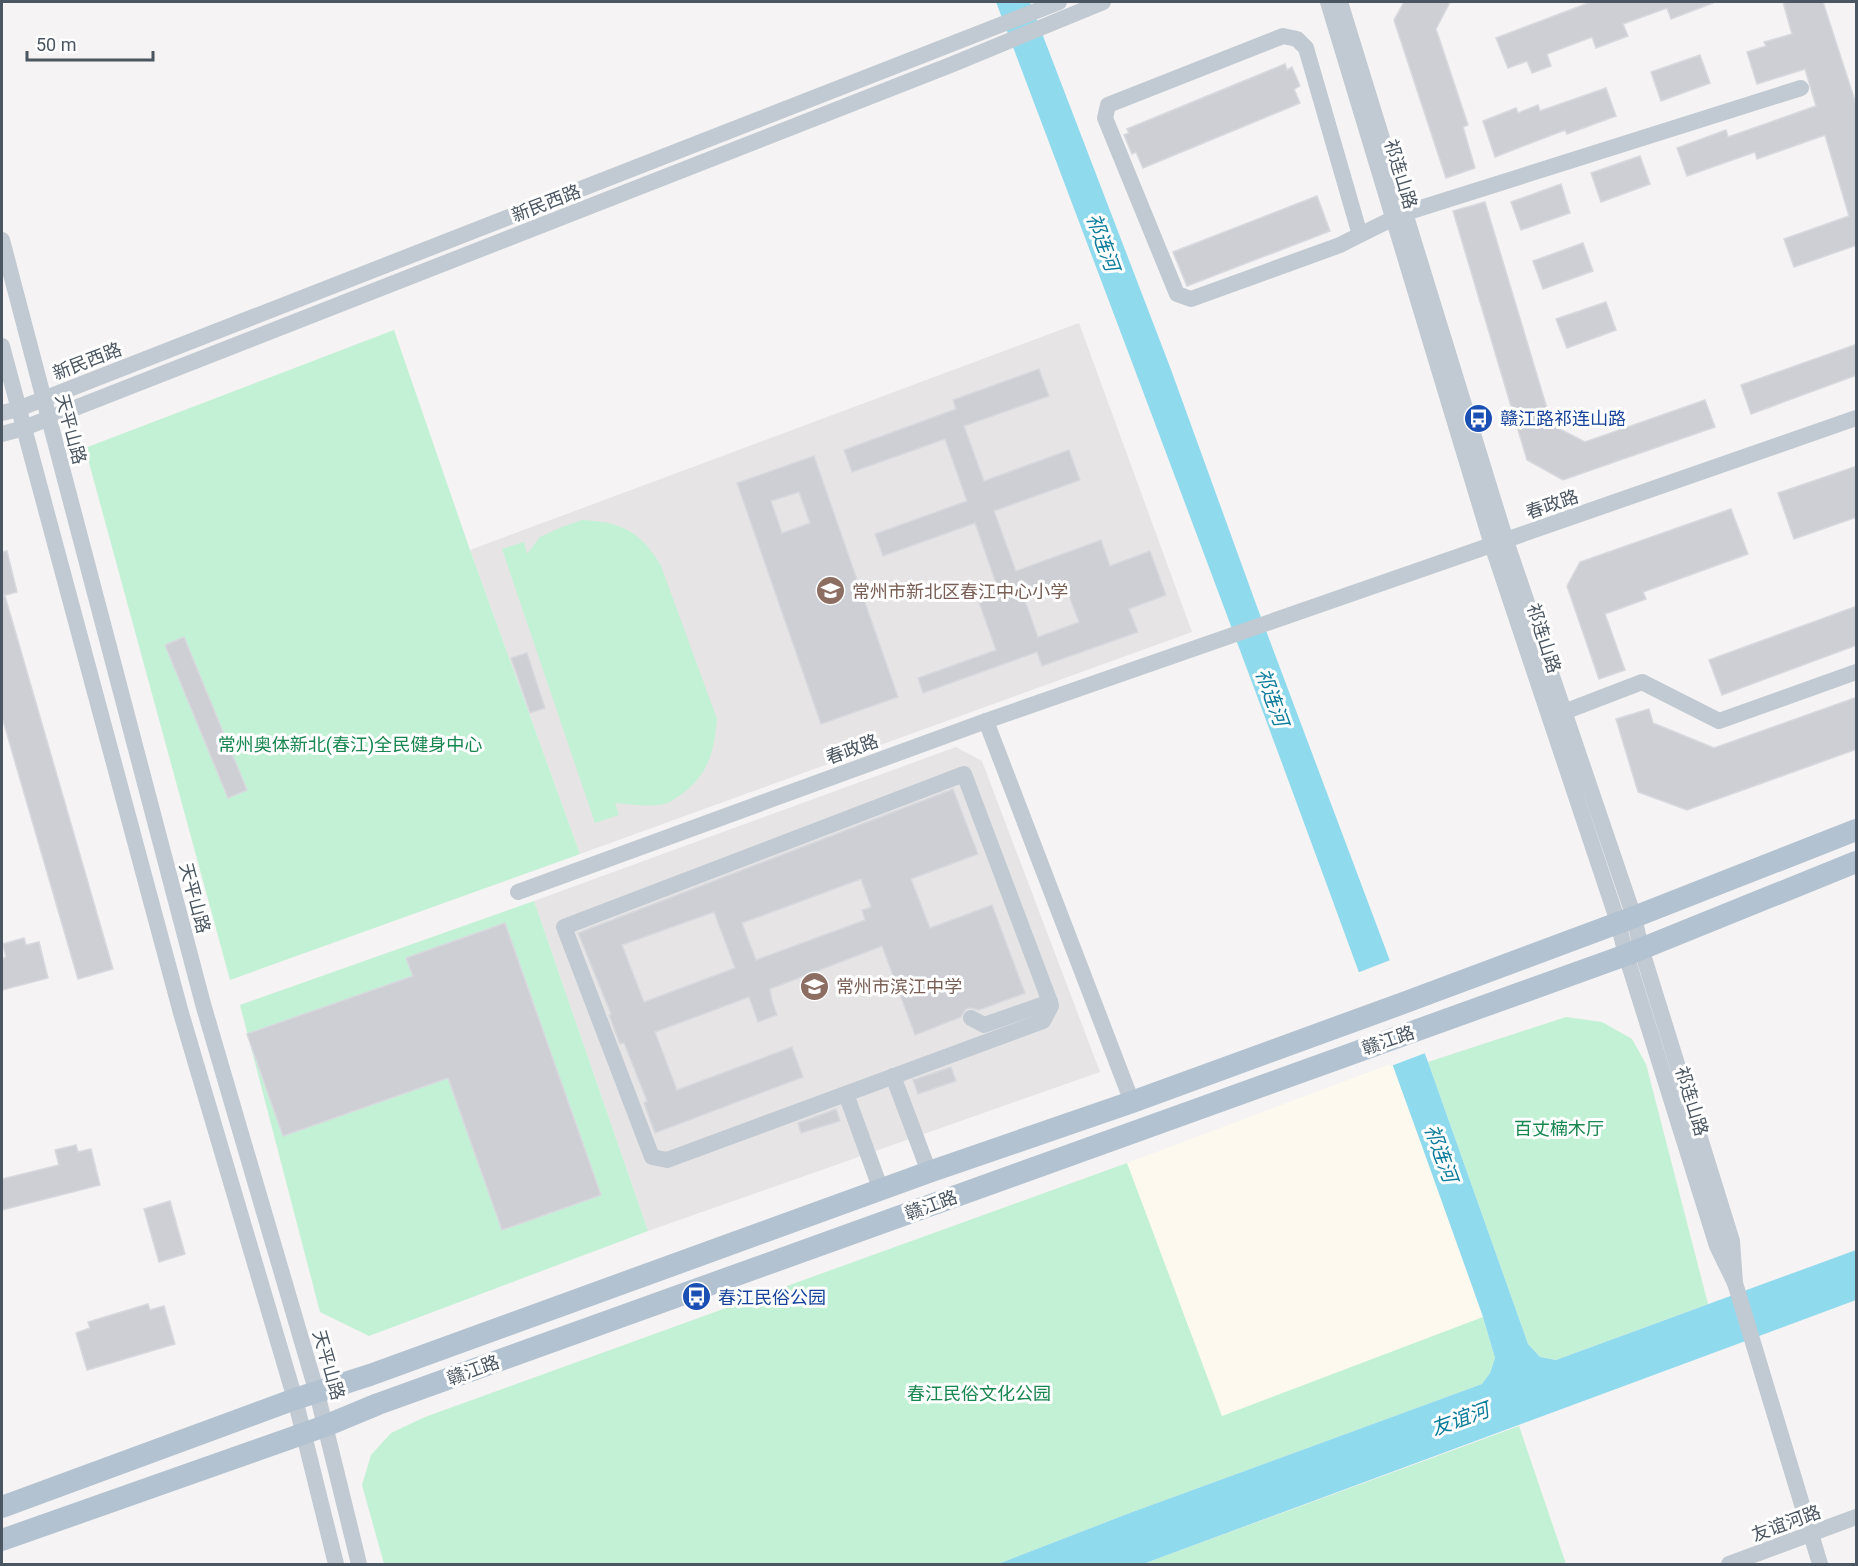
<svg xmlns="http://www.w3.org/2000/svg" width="1858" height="1566" font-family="Roboto,'Noto Sans SC',sans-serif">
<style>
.commercial{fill:#fdf9ef}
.education{fill:#e6e4e5}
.green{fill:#c3f1d5}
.water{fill:#90daee}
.pier{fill:#f5f3f3}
.building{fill:#cdcfd5;stroke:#d7d9de;stroke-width:1.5;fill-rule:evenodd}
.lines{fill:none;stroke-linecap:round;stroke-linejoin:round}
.minor{stroke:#c1cad2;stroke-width:16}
.major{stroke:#b3c2d1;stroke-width:22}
.labels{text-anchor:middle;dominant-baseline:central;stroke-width:6;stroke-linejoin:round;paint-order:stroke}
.street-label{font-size:18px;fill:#4a5661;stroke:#fff}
.transit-label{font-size:18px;fill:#164399;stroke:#fff;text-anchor:start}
.education-label{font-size:18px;fill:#785e54;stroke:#fff;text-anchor:start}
.park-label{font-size:18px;fill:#17864f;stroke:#fff}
.water-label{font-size:20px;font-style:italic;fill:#0c7c9b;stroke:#fff}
</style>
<rect width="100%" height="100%" fill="#f5f3f3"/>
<!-- commercial -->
<path class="commercial" d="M1393,1063L1483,1317L1222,1417L1127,1163Z"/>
<!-- education -->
<g class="education">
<path d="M1079,323L1192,632L580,854L470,550Z"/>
<path d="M956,747L982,761L1100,1072L648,1231L534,901Z"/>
</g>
<!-- green -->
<g class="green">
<path d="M394,330L470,550L580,854L230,980L85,448Z"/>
<path d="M582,520C621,522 641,531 661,566L717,719C714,753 708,776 679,796C675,798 671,802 667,803C651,808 631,804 615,803L619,815L595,823L502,549L524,542L527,554L540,537L562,527Z"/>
<path d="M534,901L648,1231L369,1336L320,1312L240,1005Z"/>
<path d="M1566,1017L1602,1022L1632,1039L1646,1064L1708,1304L1556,1360L1540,1357L1528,1344L1428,1062Z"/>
<path d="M1127,1163L1222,1416L1483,1317L1495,1358L1490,1373L1482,1384L1127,1514L998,1564H384L362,1485L371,1455L391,1433L425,1417Z"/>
<path d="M1519,1426L1566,1564H1143Z"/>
</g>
<!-- water -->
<path class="water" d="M996,2H1030L1170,367L1256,604L1428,1062L1528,1344L1540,1357L1556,1360L1856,1250V1300L1143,1564H998L1127,1514L1482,1384L1490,1373L1495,1358L1483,1317C1327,876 1161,439 996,2Z"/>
<!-- pier -->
<path class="pier" d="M1393,959L1428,1052L1391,1066L1357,973Z"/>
<!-- building -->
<g class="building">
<path d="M1404,2H1450L1436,29L1468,125L1463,127L1475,168L1446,178L1394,20Z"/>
<path d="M1591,2H1713V3L1671,19L1667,8L1623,24L1628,36L1596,48L1592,37L1547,54L1551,66L1532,73L1527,61L1508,68L1496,38Z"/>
<path d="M1783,2H1823L1857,107V245L1794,267L1784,239L1849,216L1825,135L1757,159L1755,152L1687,176L1677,148L1726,130L1728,137L1816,106L1805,69L1757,84L1747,52L1766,46L1764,42L1792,34Z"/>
<path d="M1700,55L1710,83L1661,101L1651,72Z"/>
<path d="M1285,64L1287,70L1292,67L1300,86L1294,89L1300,103L1143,168L1136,152L1132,154L1124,135L1129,133L1127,129Z"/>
<path d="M1606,88L1616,116L1567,134L1565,130L1495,157L1483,121L1516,108L1518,113L1538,105L1540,111Z"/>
<path d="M1640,156L1650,184L1601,202L1591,173Z"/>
<path d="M1561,184L1570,213L1521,230L1511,202Z"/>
<path d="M1317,196L1330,231L1187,286L1173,252Z"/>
<path d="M1485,202L1552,425L1585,442L1705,400L1715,427L1563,480L1527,460L1453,211Z"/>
<path d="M1583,243L1593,271L1543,289L1533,261Z"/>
<path d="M1606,302L1616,330L1567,348L1556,319Z"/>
<path d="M1857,344V375L1751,414L1741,385Z"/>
<path d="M1039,369L1049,396L964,426L984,481L1069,450L1080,480L994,511L1016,571L1101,540L1110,566L1150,551L1166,595L1129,609L1138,632L1042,666L1037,652L923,693L918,678L996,650L976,594L997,586L975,523L883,556L875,534L967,501L945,439L852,472L844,450L956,409L953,400ZM1064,583L1079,622L1038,637L1024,598Z"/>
<path d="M814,456L898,697L821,724L737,483ZM799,492L810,523L782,533L771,501Z"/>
<path d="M1857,466V517L1794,539L1778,493Z"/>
<path d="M1731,509L1748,554L1643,592L1646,599L1605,614L1625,670L1599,679L1567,586L1580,562Z"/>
<path d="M7,551L17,592L2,596V552Z"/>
<path d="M2,596H5L113,969L78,979L2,717Z"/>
<path d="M1857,606V645L1722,695L1709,660Z"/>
<path d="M184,637L247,790L228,798L165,645Z"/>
<path d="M527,653L545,708L530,713L511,658Z"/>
<path d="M1857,697V749L1687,810L1638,792L1616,719L1649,709L1653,723L1714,748Z"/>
<path d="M953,789L978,854L911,879L930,928L992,905L1025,993L979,1010L971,1008L966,1009L961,1017L915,1035L882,946L770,989L772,1000L777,1015L758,1022L749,997L655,1032L677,1090L792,1047L803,1077L655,1133L644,1103L647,1101L624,1043L620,1044L609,1015L611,1014L578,933ZM861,879L871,907L862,910L865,920L756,960L742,923ZM714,912L735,968L644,1002L622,945Z"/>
<path d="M505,923L601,1195L502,1230L448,1078L283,1136L247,1034L413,976L406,958Z"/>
<path d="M24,938L26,945L39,942L48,978L2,990V959L6,957L3,944Z"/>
<path d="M951,1067L956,1081L918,1094L913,1080Z"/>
<path d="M836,1109L840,1121L801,1133L798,1123Z"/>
<path d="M76,1145L78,1152L91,1149L100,1185L2,1210V1179L59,1165L55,1150Z"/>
<path d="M170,1201L185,1254L159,1262L144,1209Z"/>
<path d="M148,1304L150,1310L164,1306L175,1344L87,1370L76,1333L90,1328L88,1322Z"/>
</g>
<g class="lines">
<!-- minor -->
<g class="minor">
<path d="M1328,2L1492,545L1618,922L1626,955L1717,1246L1735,1283L1732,1241L1641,948L1634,917L1506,541L1340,2"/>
<path d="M1360,235L1306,48L1297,39L1283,36L1108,105L1105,118L1177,294L1191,299L1340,245C1362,234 1383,223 1405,213L1801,88"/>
<path d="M2,240L203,1004L317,1393L359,1564"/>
<path d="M2,346L181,1013L295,1399L336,1564"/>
<path d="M2,413L18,409L1059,2"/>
<path d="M2,434L24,428L953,64L1103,2"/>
<path d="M1564,712L1642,682L1719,721L1856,672"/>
<path d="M986,721L1132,1102"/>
<path d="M964,774L1050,1002L1051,1006L1043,1021L667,1160L652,1157L564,927Z"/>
<path d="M518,892L986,721L1856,418"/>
<path d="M971,1018L984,1025L1050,1002"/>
<path d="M893,1076L929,1172"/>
<path d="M846,1094L881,1190"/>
<path d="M1735,1283L1820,1564"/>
<path d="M1729,1564L1856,1517"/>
</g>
<!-- major -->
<g class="major">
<path d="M2,1507L295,1399L370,1375L929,1172L1132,1102L1406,1002L1634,917L1856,830"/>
<path d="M2,1540L325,1426L378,1404L1626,955L1856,862"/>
</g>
</g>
<!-- icons -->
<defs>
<symbol id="bus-disc" viewBox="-11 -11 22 22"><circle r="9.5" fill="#1a4fb4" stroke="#fff"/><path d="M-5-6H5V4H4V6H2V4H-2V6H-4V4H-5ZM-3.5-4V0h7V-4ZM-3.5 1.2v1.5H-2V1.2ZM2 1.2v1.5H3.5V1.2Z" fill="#fff"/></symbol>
<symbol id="school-disc" viewBox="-11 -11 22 22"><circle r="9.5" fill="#8d6e63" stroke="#fff"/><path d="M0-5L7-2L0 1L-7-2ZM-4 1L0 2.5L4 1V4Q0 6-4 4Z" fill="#fff"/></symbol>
</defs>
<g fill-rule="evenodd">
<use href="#bus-disc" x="1462" y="402" width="33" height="33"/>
<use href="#school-disc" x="814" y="574" width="33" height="33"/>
<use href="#school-disc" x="798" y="970" width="33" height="33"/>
<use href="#bus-disc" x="680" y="1280" width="33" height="33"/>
</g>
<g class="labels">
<!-- street labels -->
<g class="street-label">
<text transform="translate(1401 174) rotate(73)">祁连山路</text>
<text transform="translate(546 203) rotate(-21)">新民西路</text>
<text transform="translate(87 361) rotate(-21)">新民西路</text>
<text transform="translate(71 429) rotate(75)">天平山路</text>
<text transform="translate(1552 504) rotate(-19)">春政路</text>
<text transform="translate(1544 638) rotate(72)">祁连山路</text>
<text transform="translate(852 749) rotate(-20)">春政路</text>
<text transform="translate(195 898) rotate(75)">天平山路</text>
<text transform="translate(1388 1040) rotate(-19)">赣江路</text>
<text transform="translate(1692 1101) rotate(73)">祁连山路</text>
<text transform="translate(931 1205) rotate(-20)">赣江路</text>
<text transform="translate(329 1365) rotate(74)">天平山路</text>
<text transform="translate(473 1370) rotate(-20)">赣江路</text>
<text transform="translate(1786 1523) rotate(-20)">友谊河路</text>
</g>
<!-- transit labels -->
<g class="transit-label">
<text x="1500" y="418">赣江路祁连山路</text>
<text x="718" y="1297">春江民俗公园</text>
</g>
<!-- education labels -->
<g class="education-label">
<text x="852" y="591">常州市新北区春江中心小学</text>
<text x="836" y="986">常州市滨江中学</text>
</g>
<!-- park labels -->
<g class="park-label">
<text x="350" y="744">常州奥体新北(春江)全民健身中心</text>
<text x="1559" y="1128">百丈楠木厅</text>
<text x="979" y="1393">春江民俗文化公园</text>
</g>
<!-- water labels -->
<g class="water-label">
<text transform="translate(1103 242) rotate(70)">祁连河</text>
<text transform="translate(1272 697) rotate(70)">祁连河</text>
<text transform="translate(1441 1153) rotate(70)">祁连河</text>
<text transform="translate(1460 1419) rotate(-20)">友谊河</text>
</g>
</g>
<!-- border -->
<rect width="1858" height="1566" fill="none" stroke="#4a5661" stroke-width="6"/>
<!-- scale -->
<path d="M27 51v9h126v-9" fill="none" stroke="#4a5661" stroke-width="3"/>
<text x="36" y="51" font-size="18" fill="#4a5661" stroke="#ffffff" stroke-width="4.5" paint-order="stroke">50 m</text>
</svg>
